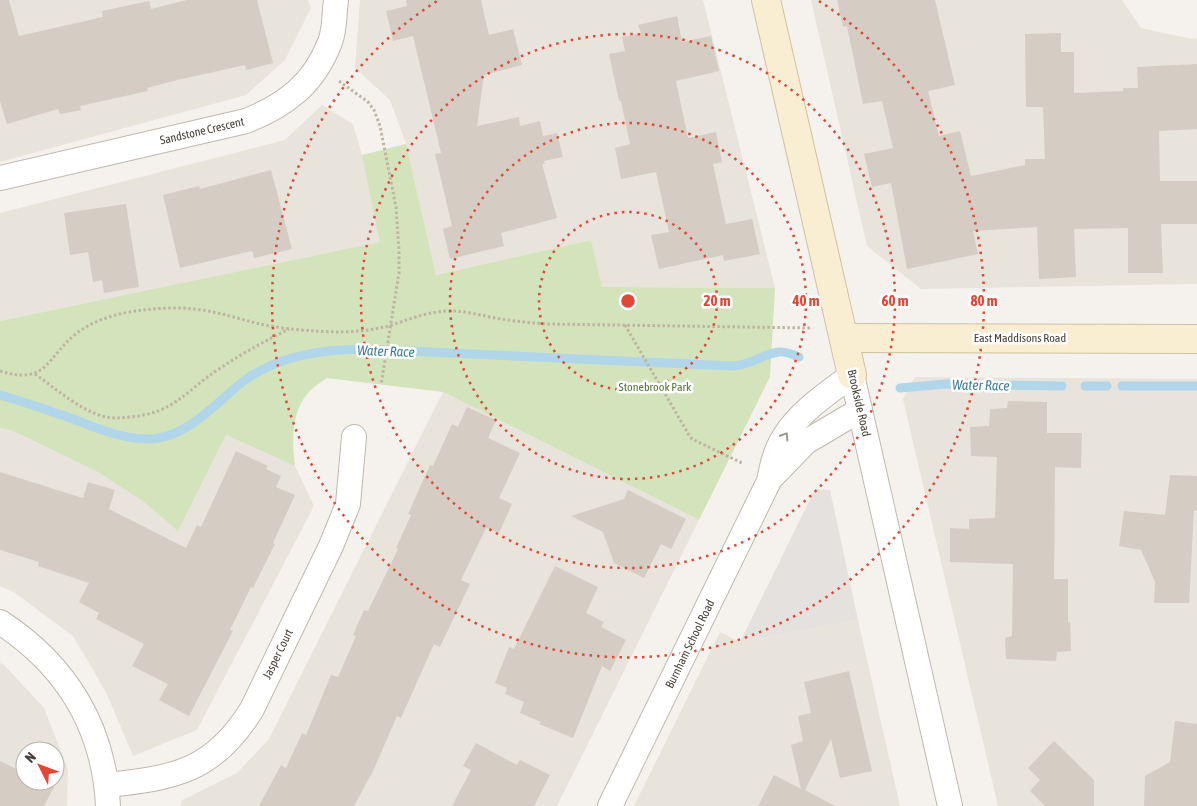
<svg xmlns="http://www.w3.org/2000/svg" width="1197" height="806" font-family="'Asap Condensed',sans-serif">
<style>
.residential{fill:#e8e3db;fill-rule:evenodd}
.industrial{fill:#e5e1de}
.green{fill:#d3e3bb}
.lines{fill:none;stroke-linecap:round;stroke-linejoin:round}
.stream{stroke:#b1d5e9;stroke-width:9}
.building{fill:#d5cdc3}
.street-casing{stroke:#bfb9b0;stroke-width:26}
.secondary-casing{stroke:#cec1a2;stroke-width:30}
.path{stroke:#bfb4a3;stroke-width:3;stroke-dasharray:2.5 2.5;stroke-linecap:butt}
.street{stroke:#fff;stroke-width:24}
.secondary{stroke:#f9eed2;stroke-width:28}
.oneway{stroke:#9a9793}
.ring{fill:none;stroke:#e14837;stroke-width:2.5;stroke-dasharray:2.5 5}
.labels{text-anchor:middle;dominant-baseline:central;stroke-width:5;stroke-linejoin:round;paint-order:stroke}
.street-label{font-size:12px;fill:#48423b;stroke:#fff}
.park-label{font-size:12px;fill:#507434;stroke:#fff}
.water-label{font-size:14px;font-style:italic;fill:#3d7ca1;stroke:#fff}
.centre{fill:#e14837;stroke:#fff;stroke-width:2.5}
.ring-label{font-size:15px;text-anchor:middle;font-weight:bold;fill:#e14837;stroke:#fff;stroke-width:5;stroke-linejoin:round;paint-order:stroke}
</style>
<rect width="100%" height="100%" fill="#f5f2ed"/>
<!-- residential -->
<g class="residential">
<path d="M0,0H308L311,8L285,60L246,95L0,162Z"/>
<path d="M360,0H703L775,288L601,287L591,240L436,275L406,144L390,100L355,68Z"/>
<path d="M811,0H1122L1141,28L1192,39L1197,38V284L921,289L867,246Z"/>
<path d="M322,105L353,124L362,155L381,242L0,321V213L285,140Z"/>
<path d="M915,377L1197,379V806H998L903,399Z"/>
<path d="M443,392L699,520L557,806H180L182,800L237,773L269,739Z"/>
<path d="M0,428L13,431L98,472L144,502L178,530L226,435L295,466L314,506L197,730L133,756L106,692L73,636L15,593L0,586Z"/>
<path d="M858,620L900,806H634L720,632L740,642Z"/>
<path d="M0,663L4,665L44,708L68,769L67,806H0ZM25,751H55V781H25Z"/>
</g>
<!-- industrial -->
<path class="industrial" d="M815,489L830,490L858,620L740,642Z"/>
<!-- green -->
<path class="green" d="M406,144L436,275L591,240L602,287L775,288L770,377L699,520L443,392L327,378C321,382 313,387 308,393C291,412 292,442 295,466L226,435L178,531L144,502L98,472L13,431L0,428V321L380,242L362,155Z"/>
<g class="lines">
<!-- stream -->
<g class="stream">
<path d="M1085,386H1107"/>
<path d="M1122,386H1197"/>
<path d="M900,388L946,384L1062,386"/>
<path d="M0,395C22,401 44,409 65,416C92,426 119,439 149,439C191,438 219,397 251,376C286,354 324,350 364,349L732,366C752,365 762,354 779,352C786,351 793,355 799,357"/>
</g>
</g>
<!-- building -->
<g class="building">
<path d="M0,0H9L19,36L103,17L102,11L149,1L151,9L187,0H257L273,63L246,70L245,65L173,81L147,88L148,91L80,106L81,110L60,114L58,109L7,124L0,101Z"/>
<path d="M406,0H481L489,35L513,29L522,65L484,75L477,126L519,117L520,126L540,121L543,136L557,133L563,157L544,161L545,164H542L557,218L501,233L504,246L450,259L443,229L452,226L435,154L441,153L413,36L393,41L386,11L407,6Z"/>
<path d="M837,0H935L955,85L928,91L939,136L960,131L971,176L1025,165V159H1045L1043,107H1026L1025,34L1061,33V52H1074V93L1123,91V88H1138L1137,67L1197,64V129L1159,131L1160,181H1197V224H1161L1163,273H1128V228L1074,229L1076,277L1039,279L1037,227L973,231L978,254L907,269L891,183L872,187L864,154L893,148L882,101L863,104L847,26L843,27Z"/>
<path d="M677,16L682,42L711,36L719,71L676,81L688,138L716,132L722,162L713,164L726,224L752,219L760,254L724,261L723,255L659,269L651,235L669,232L656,172L621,179L615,148L630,144L621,101H619L609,54L625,51L622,37L641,33L638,25Z"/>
<path d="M271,170L292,249L254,258L252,251L180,268L163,195L199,186L200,189Z"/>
<path d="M126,204L139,287L104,293L102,280L93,282L88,252L70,255L64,213Z"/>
<path d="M1008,401L1047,402V433H1082L1081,468L1055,467L1054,579H1068V622H1070L1071,651L1057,652L1056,661L1006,659L1005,638L1012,636L1013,564L950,562V528L969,529V519L995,518L997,457L971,456L970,427L989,426L990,409L1007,408Z"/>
<path d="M467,407L496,420L488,438L520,453L499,498L512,504L499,533L486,528L461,580L470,584L440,647L434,644L401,718L397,716L374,769L354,806H259L281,765L286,768L302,733L306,735L331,675L338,677L356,636L353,635L364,610L368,611L398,549L396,548L411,515L408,514L430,465L433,466L452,424L458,427Z"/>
<path d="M236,451L268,466L266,469L281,476L276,487L295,495L273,543L275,544L253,588L251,587L230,630L233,631L189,716L159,700L168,684L132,666L144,644L96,619L99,613L79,602L89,583L38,566L39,562L0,550V472L83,498L88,482L115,490L109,509L186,548L197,525L201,527Z"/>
<path d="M1170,475L1197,476V511L1194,510L1189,603H1154L1155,582L1141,550L1119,546L1124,511L1165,515Z"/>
<path d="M628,490L686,519L671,549L661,544L644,578L614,563L603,532L571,516L624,499Z"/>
<path d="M555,566L598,587L586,613L604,622L601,627L626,640L610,671L602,666L573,738L539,724L541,722L520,713L524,702L505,694L507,688L495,683L509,647L514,649Z"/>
<path d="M849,671L872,771L840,778L831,739L805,790L835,806H758L774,775L801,789L791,745L803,741L798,716L811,713L804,682Z"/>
<path d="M1175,721L1197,724V806H1144L1145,776L1170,762Z"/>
<path d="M1054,741L1094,780V806H1045L1030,791L1040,780L1028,768Z"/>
<path d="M476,743L517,765L520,760L550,775L534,806H452L471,770L463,766Z"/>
<path d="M0,761L25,773V781H41L54,787L44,806H0Z"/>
</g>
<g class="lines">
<defs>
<g id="street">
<path d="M0,178L246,121C286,105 314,84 330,42C335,30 334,13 336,0"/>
<path d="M773,476L806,442L860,410"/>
<path d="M0,622C66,665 104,727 108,806"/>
<path d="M107,785C175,778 214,771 252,709L331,546L348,504L354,437"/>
<path d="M610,806L769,481C772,466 775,451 784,437C800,411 828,393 852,375L950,806"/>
</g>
<g id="secondary">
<path d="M766,0L852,375"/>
<path d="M844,338L1197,339"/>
</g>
</defs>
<!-- street casing -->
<use href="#street" class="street-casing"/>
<!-- secondary casing -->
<use href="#secondary" class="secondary-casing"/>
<!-- path -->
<g class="path">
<path d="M339,81L368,102L374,110L380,126L396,207L399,251V273L381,385"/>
<path d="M625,325L689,435L692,439L744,464"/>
<path d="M0,371C48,386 46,357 77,333C95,319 122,312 144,310C160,308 177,307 194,309C215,311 236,318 256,323C276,328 297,330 316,331C342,333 367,332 392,325C410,319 427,312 447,311C463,310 479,315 495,318C513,321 530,323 548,324L812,328"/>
<path d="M35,374C55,388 76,407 99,415C109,419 119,418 130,417C175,413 185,391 219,369C241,354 265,341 289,329"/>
</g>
<!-- street -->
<use href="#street" class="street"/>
<!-- secondary -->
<use href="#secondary" class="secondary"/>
</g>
<!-- one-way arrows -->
<defs><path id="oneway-chevron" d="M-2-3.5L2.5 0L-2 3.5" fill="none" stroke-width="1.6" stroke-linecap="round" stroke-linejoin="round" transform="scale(1.25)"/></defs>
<use class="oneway" href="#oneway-chevron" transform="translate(785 436) rotate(-58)"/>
<!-- distance rings -->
<g class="ring">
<circle cx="628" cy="301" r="89"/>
<circle cx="628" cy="301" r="178"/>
<circle cx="628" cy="301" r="267"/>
<path d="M819 1A356 356 0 1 1 437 1"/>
</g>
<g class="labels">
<!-- street labels -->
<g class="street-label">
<text transform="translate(202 131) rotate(-13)">Sandstone Crescent</text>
<text x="1020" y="338">East Maddisons Road</text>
<text transform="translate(859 403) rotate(77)">Brookside Road</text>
<text transform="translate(690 644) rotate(-64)">Burnham School Road</text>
<text transform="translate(278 654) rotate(-64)">Jasper Court</text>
</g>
<!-- park labels -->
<g class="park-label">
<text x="655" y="387">Stonebrook Park</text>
</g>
<!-- water labels -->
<g class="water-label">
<text transform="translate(386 351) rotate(2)">Water Race</text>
<text transform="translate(981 385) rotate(1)">Water Race</text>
</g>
</g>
<circle cx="628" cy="301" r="8" class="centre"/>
<g class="ring-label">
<text x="717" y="306">20 m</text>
<text x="806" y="306">40 m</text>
<text x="895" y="306">60 m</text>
<text x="984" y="306">80 m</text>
</g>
<!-- north arrow -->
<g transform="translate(40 766) rotate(312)"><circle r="24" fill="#ffffff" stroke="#b6b3b1"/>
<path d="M0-4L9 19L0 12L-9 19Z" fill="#e14837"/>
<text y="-8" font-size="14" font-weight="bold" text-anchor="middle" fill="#48423b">N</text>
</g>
</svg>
